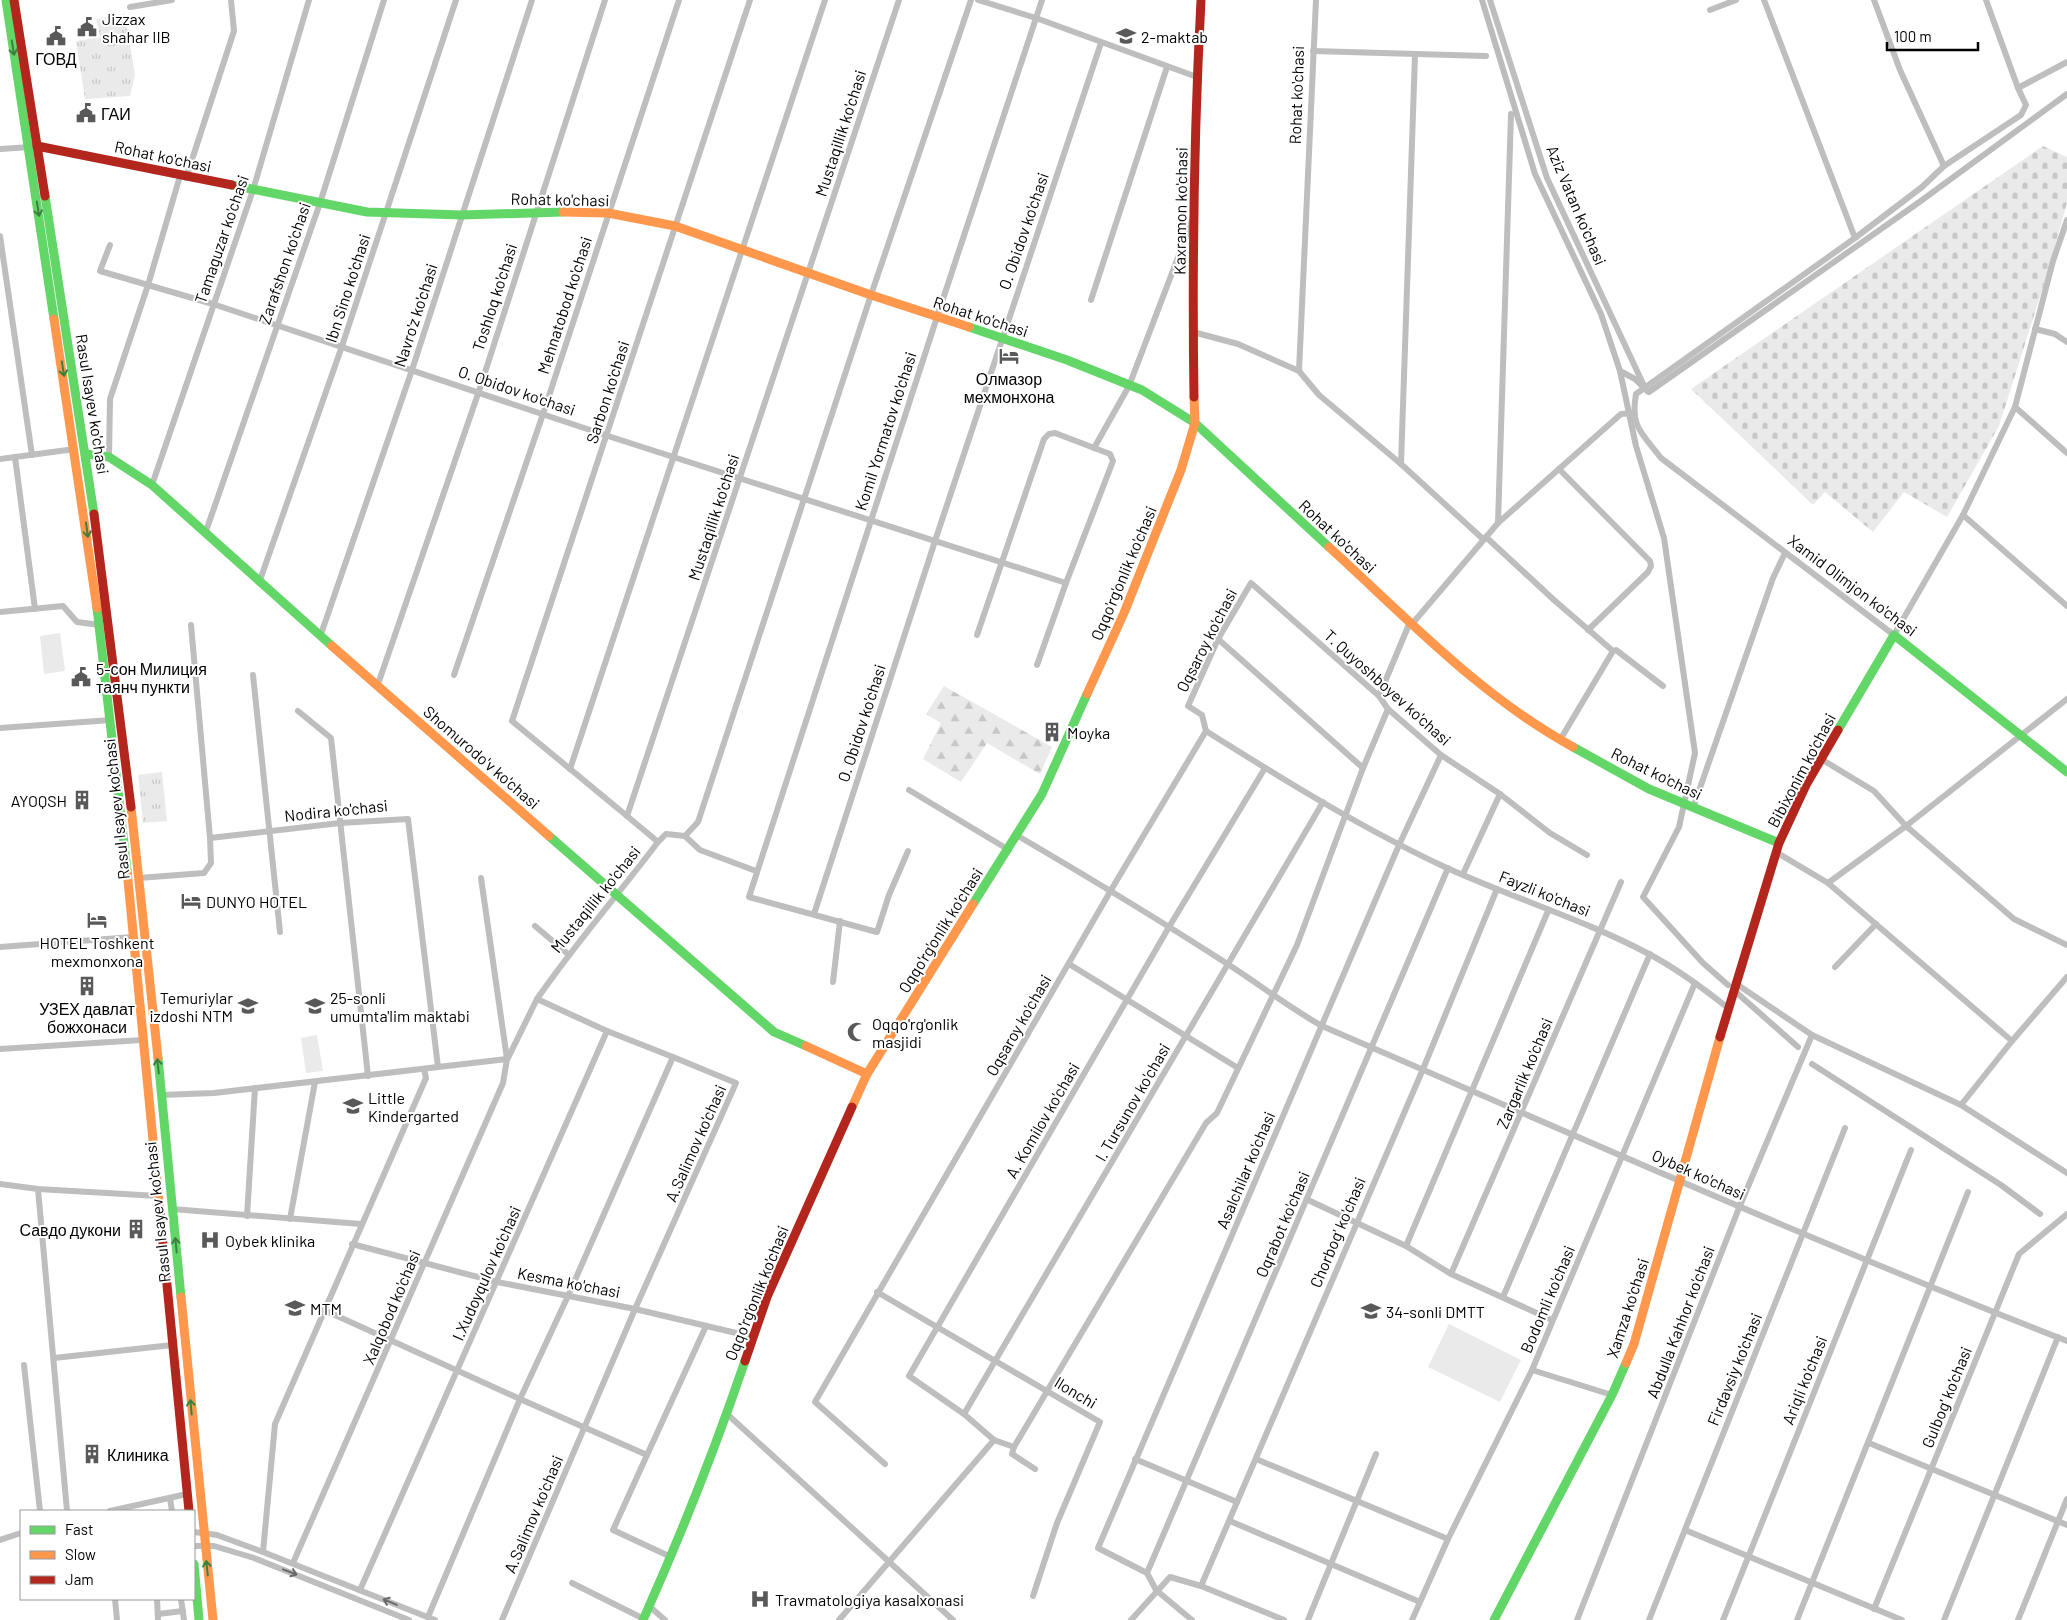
<svg xmlns="http://www.w3.org/2000/svg" width="2067" height="1620" font-family="Barlow,sans-serif">
<style>
.grass{fill:url(#grass-tufts)}
.forest{fill:url(#forest-firs)}
.cemetery{fill:url(#cemetery-stones)}
.pitch{fill:#eaeaea}
.lines{fill:none;stroke-linecap:round;stroke-linejoin:round}
.canal{stroke:#bcbcbc;stroke-width:6}
.street{stroke:#bebebe;stroke-width:6}
.fast{stroke:#63d668;stroke-width:9}
.slow{stroke:#ff974d;stroke-width:9}
.jam{stroke:#b3261e;stroke-width:9}
.oneway{stroke:#3b803e}
.oneway2{stroke:#686868}
.labels{text-anchor:middle;dominant-baseline:central;stroke-width:4;stroke-linejoin:round;paint-order:stroke}
.poi-label{font-size:16px;fill:#000;stroke:#fff;text-anchor:start}
.street-label{font-size:16px;fill:#000;stroke:#fff}
</style>
<defs>
<pattern id="grass-tufts" width="24" height="20" patternUnits="userSpaceOnUse" patternTransform="scale(1.25)"><rect width="24" height="20" fill="#eaeaea"/><path d="M3 7l-1-3M5 7V3M7 7l1-3M15 17l-1-3M17 17v-4M19 17l1-3" fill="none" stroke="#c7c7c7"/></pattern>
<pattern id="forest-firs" width="22" height="20" patternUnits="userSpaceOnUse" patternTransform="scale(1.25)"><rect width="22" height="20" fill="#eaeaea"/><path d="M5 1l3.5 6h-7zM16 11l3.5 6h-7z" fill="#c7c7c7"/></pattern>
<pattern id="cemetery-stones" width="16" height="16" patternUnits="userSpaceOnUse" patternTransform="scale(1.25)"><rect width="16" height="16" fill="#eaeaea"/><path d="M2 7V4a2 2 0 0 1 4 0v3zM10 15v-3a2 2 0 0 1 4 0v3z" fill="#c7c7c7"/></pattern>
</defs>
<rect width="100%" height="100%" fill="#fff"/>
<!-- grass -->
<g class="grass">
<path d="M125,14L135,75L130,96L85,99L76,41L100,37L96,19Z"/>
<path d="M162,772L167,821L143,823L138,775Z"/>
</g>
<!-- forest -->
<path class="forest" d="M944,686L1052,747L1040,774L987,743L961,782L923,759L941,723L926,714Z"/>
<!-- cemetery -->
<path class="cemetery" d="M2043,146L2067,157V203L2045,281L1999,426L1947,517L1904,492L1873,532L1825,492L1813,505L1691,389Z"/>
<!-- pitch -->
<g class="pitch">
<path d="M60,633L65,671L44,674L40,636Z"/>
<path d="M317,1035L323,1071L306,1073L301,1038Z"/>
<path d="M1449,1324L1521,1360L1500,1402L1428,1367Z"/>
</g>
<g class="lines">
<!-- canal -->
<g class="canal">
<path d="M1482,0L1535,174L1601,314L1620,371L1636,446L1664,538L1695,753L1679,827L1643,897L1703,963L1728,985"/>
<path d="M1620,371L1635,379L1642,386"/>
<path d="M1647,391L1649,392L1918,203L2067,94"/>
<path d="M1737,993L1798,1047"/>
<path d="M1812,1064L2001,1185L2040,1214"/>
</g>
<!-- street -->
<g class="street">
<path d="M978,0L1036,18L1197,77"/>
<path d="M1490,0L1547,178L1645,388"/>
<path d="M1764,0L1855,238"/>
<path d="M1874,0L1900,70L1944,166"/>
<path d="M1986,0L2018,88"/>
<path d="M130,7L172,0"/>
<path d="M1710,10L1736,0"/>
<path d="M1313,51L1486,56"/>
<path d="M2067,62L2018,88L2026,105L2021,115L1944,166L1922,187L1855,238L1636,394C1630,427 1642,433 1661,458L1894,635L1963,515L2015,407L2053,261L2067,220"/>
<path d="M0,149L31,147"/>
<path d="M186,178L234,31L231,0"/>
<path d="M0,236L32,455"/>
<path d="M110,245L100,271L213,304L608,436L1066,583"/>
<path d="M1091,300L1167,67"/>
<path d="M2035,329L2055,334L2067,342"/>
<path d="M1193,332L1238,344L1299,371L1319,395L1401,464L1483,539"/>
<path d="M1299,371L1316,0"/>
<path d="M2015,407L2067,453"/>
<path d="M1094,448L1129,386L1193,218"/>
<path d="M15,457L35,609"/>
<path d="M109,457L110,399L148,285L180,176"/>
<path d="M0,459L75,449"/>
<path d="M1401,464L1415,55"/>
<path d="M1559,469L1650,561L1651,566L1648,572L1588,630"/>
<path d="M152,485L253,190L309,0"/>
<path d="M1963,515L2067,606"/>
<path d="M1498,523L1511,114"/>
<path d="M205,534L320,203L384,0"/>
<path d="M1486,537L1554,600L1613,651"/>
<path d="M259,583L342,346L456,0"/>
<path d="M0,612L63,606L77,622L100,625"/>
<path d="M1412,624L1498,523L1621,414L1633,413"/>
<path d="M191,625L210,838"/>
<path d="M977,635L1044,439L1049,434L1055,433L1110,454L1113,461L1066,583L1037,665"/>
<path d="M320,637L412,370L532,0"/>
<path d="M1218,639L1363,768"/>
<path d="M253,675L280,932"/>
<path d="M454,675L543,414L679,0"/>
<path d="M377,687L479,391L605,0"/>
<path d="M1379,696L1410,622"/>
<path d="M298,711L331,738L368,1076"/>
<path d="M0,728L111,720"/>
<path d="M1206,731C1284,780 1363,829 1447,868C1513,898 1585,920 1649,954C1677,969 1703,988 1728,1008"/>
<path d="M1560,740L1613,651L1616,650L1663,686"/>
<path d="M1821,759L1874,791L1906,826L2014,919L2067,945"/>
<path d="M570,769L825,0"/>
<path d="M909,790L1009,850"/>
<path d="M1693,808L1773,578L1785,553"/>
<path d="M627,816L512,721L750,0"/>
<path d="M685,836L698,822L871,295L971,0"/>
<path d="M1018,836C1088,877 1158,919 1226,963C1259,984 1288,1007 1322,1026C1570,1133 1816,1243 2067,1341"/>
<path d="M658,842L666,834L685,836L700,850L756,871"/>
<path d="M908,851L889,895L877,932L749,897L937,317L1042,0"/>
<path d="M1776,852L1828,883L2012,1041"/>
<path d="M1463,874L1500,794"/>
<path d="M139,878L204,873L211,863L210,838L340,823L408,819L438,1067"/>
<path d="M1828,883L1906,826L2067,699"/>
<path d="M814,914L935,541L1101,43"/>
<path d="M535,926L568,954"/>
<path d="M0,947L133,937"/>
<path d="M1069,964L1238,1068"/>
<path d="M1835,967L1876,924"/>
<path d="M833,982L840,921"/>
<path d="M1735,983L1812,1035L1961,1105L2067,1173"/>
<path d="M537,999C575,944 618,895 658,842L627,816L899,0"/>
<path d="M0,1049L142,1040"/>
<path d="M508,1058L537,999L607,1031"/>
<path d="M161,1095L214,1093L507,1059"/>
<path d="M1961,1105L2012,1041L2067,977"/>
<path d="M0,1184L38,1189L158,1196"/>
<path d="M38,1189L67,1511"/>
<path d="M1308,1200L1406,1246L1451,1274L1552,1320"/>
<path d="M172,1209L361,1224"/>
<path d="M247,1216L255,1088"/>
<path d="M290,1219L315,1082"/>
<path d="M352,1244L497,1282L635,1309L753,1337"/>
<path d="M1406,1246L1548,911"/>
<path d="M1451,1274L1621,882"/>
<path d="M877,1292L1100,1422L1057,1523L1033,1596"/>
<path d="M1503,1297L1650,954"/>
<path d="M324,1310L520,1399L568,1296L673,1057L736,1083L635,1309L502,1620"/>
<path d="M54,1358L172,1345"/>
<path d="M24,1365L40,1511"/>
<path d="M1532,1370L1612,1395"/>
<path d="M727,1414L953,1620"/>
<path d="M964,1414L1323,802"/>
<path d="M1869,1443L2067,1525"/>
<path d="M1014,1447L994,1440L964,1414L909,1376L1169,927L1265,768"/>
<path d="M647,1455L706,1326"/>
<path d="M1135,1459L1237,1502"/>
<path d="M1256,1459L1448,1539"/>
<path d="M885,1464L815,1402L1114,885L1206,731L1202,715L1188,706L1218,639L1251,583L1379,696L1388,709L1441,755L1500,794L1550,833L1587,855"/>
<path d="M1035,1469L1012,1454L1014,1447L1206,1123L1217,1113L1297,945L1363,768L1388,709"/>
<path d="M170,1498L172,1511"/>
<path d="M110,1511L187,1494"/>
<path d="M1230,1521L1420,1602"/>
<path d="M1685,1530L1902,1620"/>
<path d="M194,1532L217,1535L263,1552L435,1620"/>
<path d="M0,1540L21,1533"/>
<path d="M194,1546H214L254,1558L409,1620"/>
<path d="M263,1552L275,1424L426,1078L424,1069"/>
<path d="M293,1563L503,1083L507,1059L481,878"/>
<path d="M1147,1573L1098,1548L1399,845L1441,755"/>
<path d="M572,1583L644,1619"/>
<path d="M1201,1586L1423,1069L1497,889"/>
<path d="M360,1590L607,1031L673,1057"/>
<path d="M115,1599L117,1620"/>
<path d="M157,1599L158,1620"/>
<path d="M181,1599L184,1620"/>
<path d="M649,1606L665,1620"/>
<path d="M1874,1609L2019,1254L2067,1214"/>
<path d="M158,1614L183,1611"/>
<path d="M428,1617L520,1399L647,1455L613,1530L671,1557"/>
<path d="M839,1620L994,1440"/>
<path d="M1131,1620L1170,1577L1201,1586L1284,1620"/>
<path d="M1192,1620L1156,1590L1147,1573L1448,868"/>
<path d="M1308,1620L1376,1454"/>
<path d="M1412,1620L1448,1539L1532,1370L1695,983"/>
<path d="M1577,1620L1739,1208L1812,1035"/>
<path d="M1649,1620L1845,1128"/>
<path d="M1723,1620L1911,1150"/>
<path d="M1797,1620L1968,1192"/>
<path d="M1944,1620L2058,1337"/>
<path d="M2018,1620L2067,1499"/>
</g>
<!-- fast -->
<g class="fast">
<path d="M6,0L54,319"/>
<path d="M232,185L367,212L462,215L563,212"/>
<path d="M45,196L94,514"/>
<path d="M969,327L1067,360L1142,390L1195,423L1329,547"/>
<path d="M86,454L109,457L152,485L332,646"/>
<path d="M97,608L127,870"/>
<path d="M1838,730L1894,635L2067,772"/>
<path d="M1573,747L1649,789L1779,843"/>
<path d="M549,836L774,1032L806,1046"/>
<path d="M973,904L1042,794L1087,694"/>
<path d="M158,1058L181,1297"/>
<path d="M194,1564L199,1620"/>
<path d="M643,1620C681,1535 715,1449 745,1361"/>
<path d="M1494,1620L1612,1395L1626,1363"/>
</g>
<!-- slow -->
<g class="slow">
<path d="M563,212L608,213L675,226L871,295L969,327"/>
<path d="M54,319L97,608"/>
<path d="M1329,547C1407,618 1480,696 1573,747"/>
<path d="M332,646L549,836"/>
<path d="M1087,694L1124,613L1181,470L1195,423L1194,397"/>
<path d="M131,807L158,1058"/>
<path d="M127,870L160,1213"/>
<path d="M806,1046L867,1074"/>
<path d="M852,1107L867,1074L973,904"/>
<path d="M181,1297L213,1620"/>
<path d="M1626,1363L1634,1344L1720,1037"/>
</g>
<!-- jam -->
<g class="jam">
<path d="M14,0L45,196"/>
<path d="M37,146L232,185"/>
<path d="M1194,397C1192,265 1194,132 1201,0"/>
<path d="M94,514L131,807"/>
<path d="M1720,1037L1779,843L1806,785L1838,730"/>
<path d="M160,1213L189,1511"/>
<path d="M745,1361L767,1297L852,1107"/>
</g>
</g>
<!-- one-way arrows -->
<defs><path id="oneway-shaft" d="M-6 0H5M1.5-3L5.5 0L1.5 3" fill="none" stroke-width="1.6" stroke-linecap="round" stroke-linejoin="round" transform="scale(1.25)"/></defs>
<g class="oneway">
<use href="#oneway-shaft" transform="translate(13 48) rotate(81)"/>
<use href="#oneway-shaft" transform="translate(38 209) rotate(81)"/>
<use href="#oneway-shaft" transform="translate(63 369) rotate(81)"/>
<use href="#oneway-shaft" transform="translate(87 530) rotate(82)"/>
<use href="#oneway-shaft" transform="translate(158 1066) rotate(-96)"/>
<use href="#oneway-shaft" transform="translate(176 1245) rotate(-95)"/>
<use href="#oneway-shaft" transform="translate(191 1407) rotate(-95)"/>
<use href="#oneway-shaft" transform="translate(207 1568) rotate(-96)"/>
</g>
<g class="oneway2">
<use href="#oneway-shaft" transform="translate(290 1572) rotate(21)"/>
<use href="#oneway-shaft" transform="translate(390 1602) rotate(-158)"/>
</g>
<!-- icons -->
<defs>
<symbol id="civic-bare" viewBox="-9 -9 18 18"><path d="M-.6-6.5H3V-4.5H.6V-3L4-1V1h2V6H-6V1h2V-1L-.6-3ZM-1.2 2.5V6h2.4V2.5Z" fill="#595959" stroke="#fff" stroke-width="2.5" paint-order="stroke"/></symbol>
<symbol id="school-bare" viewBox="-9 -9 18 18"><path d="M0-5L7-2L0 1L-7-2ZM-4 1L0 2.5L4 1V4Q0 6-4 4Z" fill="#595959" stroke="#fff" stroke-width="2.5" paint-order="stroke"/></symbol>
<symbol id="hotel-bare" viewBox="-9 -9 18 18"><path d="M-6-4.5h1.5V1H6V5H4.5V3h-9V5H-6ZM-4 0a1.8 1.8 0 1 1 3.6 0ZM.5 0V-2.5h3Q6-2.5 6 0Z" fill="#595959" stroke="#fff" stroke-width="2.5" paint-order="stroke"/></symbol>
<symbol id="building-bare" viewBox="-9 -9 18 18"><path d="M-4-6H4V6H1V3H-1V6H-4ZM-2.5-4.3h1.7v1.8h-1.7ZM.8-4.3h1.7v1.8H.8ZM-2.5-1h1.7V.8h-1.7ZM.8-1h1.7V.8H.8Z" fill="#595959" stroke="#fff" stroke-width="2.5" paint-order="stroke"/></symbol>
<symbol id="mosque-bare" viewBox="-9 -9 18 18"><path d="M3.5-4.9A6 6 0 1 0 3.5 4.9A5 5 0 1 1 3.5-4.9Z" fill="#595959" stroke="#fff" stroke-width="2.5" paint-order="stroke"/></symbol>
<symbol id="hospital-bare" viewBox="-9 -9 18 18"><path d="M-5-5h3v3.5h4V-5h3V5h-3V1.5h-4V5h-3Z" fill="#595959" stroke="#fff" stroke-width="2.5" paint-order="stroke"/></symbol>
</defs>
<g fill-rule="evenodd">
<use href="#civic-bare" x="73" y="13" width="28" height="28"/>
<use href="#civic-bare" x="42" y="22" width="28" height="28"/>
<use href="#school-bare" x="1112" y="22" width="28" height="28"/>
<use href="#civic-bare" x="72" y="99" width="28" height="28"/>
<use href="#hotel-bare" x="995" y="342" width="28" height="28"/>
<use href="#civic-bare" x="67" y="663" width="28" height="28"/>
<use href="#building-bare" x="1038" y="718" width="28" height="28"/>
<use href="#building-bare" x="68" y="786" width="28" height="28"/>
<use href="#hotel-bare" x="177" y="887" width="28" height="28"/>
<use href="#hotel-bare" x="83" y="906" width="28" height="28"/>
<use href="#building-bare" x="73" y="972" width="28" height="28"/>
<use href="#school-bare" x="234" y="992" width="28" height="28"/>
<use href="#school-bare" x="301" y="992" width="28" height="28"/>
<use href="#mosque-bare" x="843" y="1018" width="28" height="28"/>
<use href="#school-bare" x="339" y="1092" width="28" height="28"/>
<use href="#building-bare" x="122" y="1215" width="28" height="28"/>
<use href="#hospital-bare" x="196" y="1226" width="28" height="28"/>
<use href="#school-bare" x="281" y="1294" width="28" height="28"/>
<use href="#school-bare" x="1357" y="1297" width="28" height="28"/>
<use href="#building-bare" x="78" y="1440" width="28" height="28"/>
<use href="#hospital-bare" x="746" y="1585" width="28" height="28"/>
</g>
<g class="labels">
<!-- poi labels -->
<g class="poi-label">
<text x="102" y="18">Jizzax<tspan x="102" dy="18">shahar IIB</tspan></text>
<text x="1141" y="36">2-maktab</text>
<text x="56" y="58" text-anchor="middle">ГОВД</text>
<text x="101" y="113">ГАИ</text>
<text x="1009" y="378" text-anchor="middle">Олмазор<tspan x="1009" dy="18">мехмонхона</tspan></text>
<text x="96" y="668">5-сон Милиция<tspan x="96" dy="18">таянч пункти</tspan></text>
<text x="1067" y="732">Moyka</text>
<text x="67" y="800" text-anchor="end">AYOQSH</text>
<text x="206" y="901">DUNYO HOTEL</text>
<text x="97" y="942" text-anchor="middle">HOTEL Toshkent<tspan x="97" dy="18">mexmonxona</tspan></text>
<text x="233" y="997" text-anchor="end">Temuriylar<tspan x="233" dy="18">izdoshi NTM</tspan></text>
<text x="330" y="997">25-sonli<tspan x="330" dy="18">umumta'lim maktabi</tspan></text>
<text x="87" y="1008" text-anchor="middle">УЗЕХ давлат<tspan x="87" dy="18">божхонаси</tspan></text>
<text x="872" y="1023">Oqqo'rg'onlik<tspan x="872" dy="18">masjidi</tspan></text>
<text x="368" y="1097">Little<tspan x="368" dy="18">Kindergarted</tspan></text>
<text x="121" y="1229" text-anchor="end">Савдо дукони</text>
<text x="225" y="1240">Oybek klinika</text>
<text x="310" y="1308">MTM</text>
<text x="1386" y="1311">34-sonli DMTT</text>
<text x="107" y="1454">Клиника</text>
<text x="775" y="1599">Travmatologiya kasalxonasi</text>
</g>
<!-- street labels -->
<g class="street-label">
<text transform="translate(1296 95) rotate(-88)">Rohat ko'chasi</text>
<text transform="translate(840 133) rotate(-72)">Mustaqillik ko'chasi</text>
<text transform="translate(163 156) rotate(12)">Rohat ko'chasi</text>
<text transform="translate(560 199) rotate(1)">Rohat ko'chasi</text>
<text transform="translate(1577 205) rotate(67)">Aziz Vatan ko'chasi</text>
<text transform="translate(1180 211) rotate(-89)">Kaxramon ko'chasi</text>
<text transform="translate(1023 231) rotate(-71)">O. Obidov ko'chasi</text>
<text transform="translate(221 239) rotate(-71)">Tamaguzar ko'chasi</text>
<text transform="translate(284 263) rotate(-71)">Zarafshon ko'chasi</text>
<text transform="translate(347 288) rotate(-72)">Ibn Sino ko'chasi</text>
<text transform="translate(494 297) rotate(-72)">Toshloq ko'chasi</text>
<text transform="translate(564 305) rotate(-72)">Mehnatobod ko'chasi</text>
<text transform="translate(415 315) rotate(-72)">Navro'z ko'chasi</text>
<text transform="translate(981 316) rotate(18)">Rohat ko'chasi</text>
<text transform="translate(517 390) rotate(19)">O. Obidov ko'chasi</text>
<text transform="translate(607 392) rotate(-72)">Sarbon ko'chasi</text>
<text transform="translate(93 404) rotate(81)">Rasul Isayev ko'chasi</text>
<text transform="translate(885 431) rotate(-72)">Komil Yormatov ko'chasi</text>
<text transform="translate(713 517) rotate(-72)">Mustaqillik ko'chasi</text>
<text transform="translate(1338 536) rotate(43)">Rohat ko'chasi</text>
<text transform="translate(1123 573) rotate(-67)">Oqqo'rg'onlik ko'chasi</text>
<text transform="translate(1853 585) rotate(37)">Xamid Olimjon ko'chasi</text>
<text transform="translate(1206 640) rotate(-63)">Oqsaroy ko'chasi</text>
<text transform="translate(1388 687) rotate(42)">T. Quyoshboyev ko'chasi</text>
<text transform="translate(861 723) rotate(-72)">O. Obidov ko'chasi</text>
<text transform="translate(482 757) rotate(41)">Shomurodo'v ko'chasi</text>
<text transform="translate(1801 770) rotate(-62)">Bibixonim ko'chasi</text>
<text transform="translate(1657 773) rotate(26)">Rohat ko'chasi</text>
<text transform="translate(116 809) rotate(-96)">Rasul Isayev ko'chasi</text>
<text transform="translate(336 810) rotate(-6)">Nodira ko'chasi</text>
<text transform="translate(1545 893) rotate(22)">Fayzli ko'chasi</text>
<text transform="translate(595 899) rotate(-51)">Mustaqillik ko'chasi</text>
<text transform="translate(940 930) rotate(-58)">Oqqo'rg'onlik ko'chasi</text>
<text transform="translate(1018 1025) rotate(-60)">Oqsaroy ko'chasi</text>
<text transform="translate(1524 1073) rotate(-67)">Zargarlik ko'chasi</text>
<text transform="translate(1132 1102) rotate(-60)">I. Tursunov ko'chasi</text>
<text transform="translate(1042 1120) rotate(-60)">A. Komilov ko'chasi</text>
<text transform="translate(695 1143) rotate(-66)">A.Salimov ko'chasi</text>
<text transform="translate(1245 1170) rotate(-67)">Asalchilar ko'chasi</text>
<text transform="translate(1699 1174) rotate(24)">Oybek ko'chasi</text>
<text transform="translate(157 1212) rotate(-96)">Rasul Isayev ko'chasi</text>
<text transform="translate(1282 1224) rotate(-67)">Oqrabot ko'chasi</text>
<text transform="translate(1337 1232) rotate(-67)">Chorbog' ko'chasi</text>
<text transform="translate(486 1273) rotate(-66)">I.Xudoyqulov ko'chasi</text>
<text transform="translate(569 1282) rotate(11)">Kesma ko'chasi</text>
<text transform="translate(756 1293) rotate(-68)">Oqqo'rg'onlik ko'chasi</text>
<text transform="translate(1547 1299) rotate(-67)">Bodomli ko'chasi</text>
<text transform="translate(391 1307) rotate(-67)">Xalqobod ko'chasi</text>
<text transform="translate(1627 1308) rotate(-72)">Xamza ko'chasi</text>
<text transform="translate(1680 1322) rotate(-69)">Abdulla Kahhor ko'chasi</text>
<text transform="translate(1734 1369) rotate(-68)">Firdavsiy ko'chasi</text>
<text transform="translate(1804 1380) rotate(-68)">Ariqli ko'chasi</text>
<text transform="translate(1076 1392) rotate(31)">Ilonchi</text>
<text transform="translate(1946 1397) rotate(-68)">Gulbog' ko'chasi</text>
<text transform="translate(533 1514) rotate(-67)">A.Salimov ko'chasi</text>
</g>
</g>
<!-- legend -->
<rect x="20" y="1510" width="175" height="90" fill="#ffffff" stroke="#999999"/>
<rect x="30" y="1526" width="25" height="8" fill="#63d668" stroke="#999999"/>
<text x="65" y="1535" font-size="15" fill="#000000">Fast</text>
<rect x="30" y="1551" width="25" height="8" fill="#ff974d" stroke="#999999"/>
<text x="65" y="1560" font-size="15" fill="#000000">Slow</text>
<rect x="30" y="1576" width="25" height="8" fill="#b3261e" stroke="#999999"/>
<text x="65" y="1585" font-size="15" fill="#000000">Jam</text>
<!-- scale -->
<path d="M1887 42v8h91v-8" fill="none" stroke="#000000" stroke-width="2.5"/>
<text x="1894" y="42" font-size="15" fill="#000000" stroke="#ffffff" stroke-width="4" paint-order="stroke">100 m</text>
</svg>
